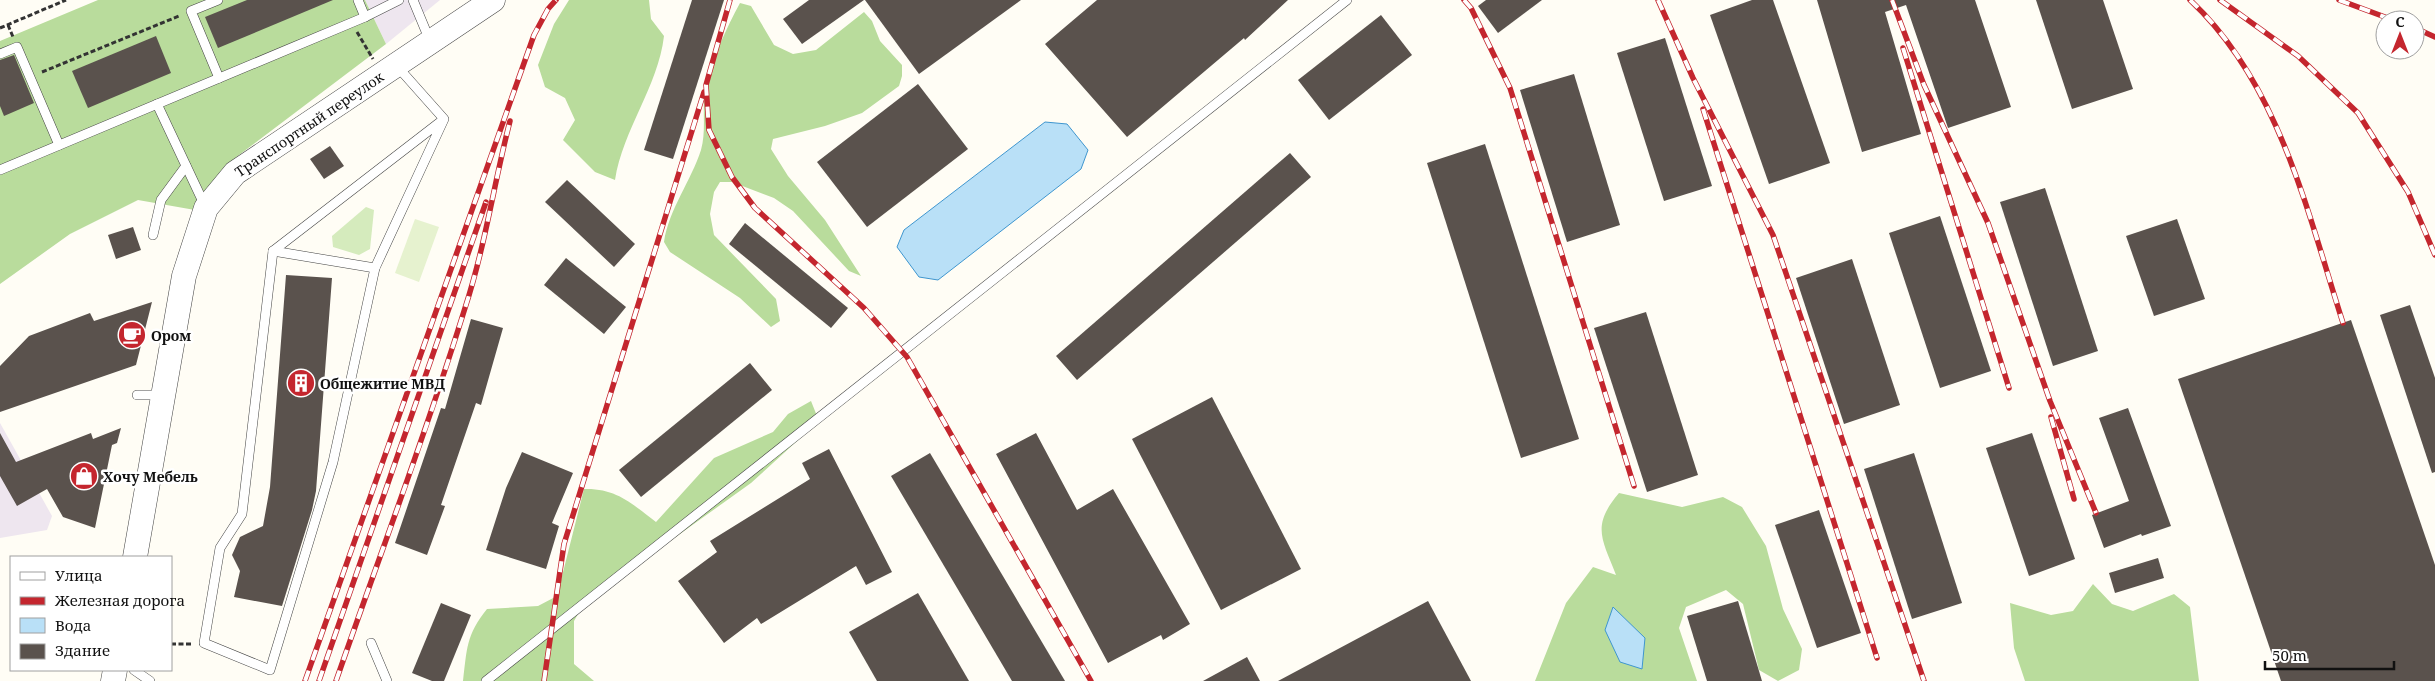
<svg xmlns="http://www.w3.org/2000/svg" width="2435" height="681" font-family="'Noto Serif',serif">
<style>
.industrial{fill:#eee6ef}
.green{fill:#d5ebbd}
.forest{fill:#b9dc9c}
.pitch{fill:#e6f2cf}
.water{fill:#b9e0f7;stroke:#3f96cf}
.building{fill:#5a524d}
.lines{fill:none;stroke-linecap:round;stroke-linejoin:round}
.service-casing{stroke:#444;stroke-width:10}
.tertiary-casing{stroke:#444;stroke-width:25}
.path{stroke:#333;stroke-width:3;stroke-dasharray:5 2.5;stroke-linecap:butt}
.service{stroke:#fff;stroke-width:9}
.tertiary{stroke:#fff;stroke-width:24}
.rail-casing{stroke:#c4262e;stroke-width:5.5}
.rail{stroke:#fff;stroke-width:4;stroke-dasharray:11;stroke-linecap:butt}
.labels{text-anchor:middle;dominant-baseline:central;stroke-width:5;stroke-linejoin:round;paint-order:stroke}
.street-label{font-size:14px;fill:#111;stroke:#fff}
.poi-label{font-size:14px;font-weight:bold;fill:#111;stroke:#fff;text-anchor:start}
</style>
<rect width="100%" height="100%" fill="#fffdf5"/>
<!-- industrial -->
<g class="industrial">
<path d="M365,0H440L386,44Z"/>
<path d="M0,423L52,516L47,530L0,538Z"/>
</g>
<!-- green -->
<path class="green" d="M366,207L374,210L370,249L359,255L333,247L332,236Z"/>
<!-- forest -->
<g class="forest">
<path d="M98,0H365L386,44L235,158L195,210L138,200L70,234L0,284V41Z"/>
<path d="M569,0H649L651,19L664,36C658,87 623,129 615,180L595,172L563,140L575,120L565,98L545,87L538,65L554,24Z"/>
<path d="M740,3L751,6L774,45L793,54L816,50L864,12L872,21L880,41L902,65V76L899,86L862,113L825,126L773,139L771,149L788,176L825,220L861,276L849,271L793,211L774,198L732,182H720L714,192L710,214L714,235L776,299L780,321L771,327L740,298L670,252L664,242C669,209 691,181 701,150C707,129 701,106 706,85C712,59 727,27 740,3Z"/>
<path d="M811,401L819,421L751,483L585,602L574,621V664L594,681H463C467,649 466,635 487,609L538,606L557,596L584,489C616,488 631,503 656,522L714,458L773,432L788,414Z"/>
<path d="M1619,493L1682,507L1723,497L1742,507L1766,546L1783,609L1802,649L1799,670L1778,681L1759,670L1743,604L1726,590L1686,607L1679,628L1697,681H1535L1566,603L1593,567L1616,575C1602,539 1591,526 1619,493Z"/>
<path d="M2093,584L2112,604L2133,611L2174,594L2190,607L2199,681H2025L2014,648L2010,603L2051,615L2073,611Z"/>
</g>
<!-- pitch -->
<path class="pitch" d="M415,219L439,227L419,282L395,273Z"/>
<!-- water -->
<g class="water">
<path d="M1045,122L1067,124L1088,150L1081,169L938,280L919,277L897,247L904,230Z"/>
<path d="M1613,607L1645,638L1642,669L1620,662L1605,630Z"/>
</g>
<!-- building -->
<g class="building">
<path d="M247,0H333L218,48L205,17Z"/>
<path d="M692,0H724L673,159L644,150Z"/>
<path d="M809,0H864L802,44L783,19Z"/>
<path d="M865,0H1021L919,74Z"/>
<path d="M1097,0H1288L1245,40L1244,38L1127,137L1045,44Z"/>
<path d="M1486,0H1542L1498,33L1478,6Z"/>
<path d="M1752,0H1773L1830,163L1769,184L1710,15Z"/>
<path d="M1817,0H1975L2011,107L1948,128L1906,5L1885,12L1921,134L1862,152Z"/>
<path d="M2036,0H2103L2133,89L2072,109Z"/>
<path d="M1381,15L1412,55L1329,120L1298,80Z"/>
<path d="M156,36L171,73L88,108L72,71Z"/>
<path d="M1665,38L1712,186L1664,201L1617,53Z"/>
<path d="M14,55L34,103L4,116L0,106V60Z"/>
<path d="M1574,74L1620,225L1567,242L1520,90Z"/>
<path d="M918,84L968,149L867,227L817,162Z"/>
<path d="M1485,144L1579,439L1521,458L1427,163Z"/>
<path d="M330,146L344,166L324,179L310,159Z"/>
<path d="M1290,153L1311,177L1077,380L1056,356Z"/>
<path d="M567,180L635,244L614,267L545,202Z"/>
<path d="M2045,188L2098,351L2053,366L2000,202Z"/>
<path d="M1940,216L1991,371L1940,388L1889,233Z"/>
<path d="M2177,219L2205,299L2154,316L2126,236Z"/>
<path d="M745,223L848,308L831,328L729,244Z"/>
<path d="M133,227L141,250L116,259L108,235Z"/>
<path d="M566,258L626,307L604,334L544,285Z"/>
<path d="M1852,259L1900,405L1844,424L1796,278Z"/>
<path d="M286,275L332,278L316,491L312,510L282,606L234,597L240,571L232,555L240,537L263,526L270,487Z"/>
<path d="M152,302L136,365L0,412V366L29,336L90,313L94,321Z"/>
<path d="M2410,305L2435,378V472L2432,473L2380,315Z"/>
<path d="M1646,312L1698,475L1647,492L1594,328Z"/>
<path d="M471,319L503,328L481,405L476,403L441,505L445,506L427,555L395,543L441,408L445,409Z"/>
<path d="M2351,320L2435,565V681H2281L2178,379Z"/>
<path d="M750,363L772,390L641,497L619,470Z"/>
<path d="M1212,397L1301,569L1221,610L1132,439Z"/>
<path d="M2128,408L2171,526L2142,536L2141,534L2104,548L2092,515L2129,501L2099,418Z"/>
<path d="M121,428L117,443L112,445L95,528L63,517L47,489L17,506L0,476V433L16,462L91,433L93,439Z"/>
<path d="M1036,433L1077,510L1113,489L1190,624L1163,640L1161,635L1108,663L996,454Z"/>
<path d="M2032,433L2075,559L2029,576L1986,448Z"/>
<path d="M829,449L892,572L866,585L856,566L761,624L757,618L724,643L678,581L717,552L710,541L810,479L802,463Z"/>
<path d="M522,452L573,473L552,523L559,526L546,569L486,550L506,488Z"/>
<path d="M930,453L1065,681H1012L891,476Z"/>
<path d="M1914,453L1962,603L1912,619L1864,469Z"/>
<path d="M1819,510L1861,633L1817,648L1775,525Z"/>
<path d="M2158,558L2164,578L2115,593L2109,573Z"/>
<path d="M918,593L969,681H877L849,632Z"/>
<path d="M1428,601L1471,681H1278Z"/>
<path d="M1738,601L1762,681H1707L1687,616Z"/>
<path d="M441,603L471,615L444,681H432L412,673Z"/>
<path d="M1247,657L1260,681H1203Z"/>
</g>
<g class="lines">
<defs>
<g id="service">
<path d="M218,0L191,11L219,78"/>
<path d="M413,0L430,41"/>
<path d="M365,17L399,0"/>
<path d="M0,54L17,47L59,145"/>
<path d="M396,65L444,119L273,251L242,514L220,548L204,643L270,670L333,462L375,268L444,119"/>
<path d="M157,104L205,206"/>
<path d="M0,170L365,17L358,0"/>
<path d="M153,235L161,200L186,166"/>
<path d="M273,251L375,268"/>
<path d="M137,395H163"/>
<path d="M371,643L387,681"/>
<path d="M134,670L150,681"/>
<path d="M486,681L1347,0"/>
</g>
<g id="tertiary">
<path d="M135,557L184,276L206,208L235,173L493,0"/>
<path d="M113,681L115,670"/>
</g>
</defs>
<!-- service casing -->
<use href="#service" class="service-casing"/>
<!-- tertiary casing -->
<use href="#tertiary" class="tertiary-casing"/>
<!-- path -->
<g class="path">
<path d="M8,25L13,37"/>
<path d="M0,28L66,0"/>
<path d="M357,32L373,59"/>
<path d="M42,72L179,16"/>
<path d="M171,644H193"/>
</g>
<!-- service -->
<use href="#service" class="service"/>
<!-- tertiary -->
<use href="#tertiary" class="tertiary"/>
<defs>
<g id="rail">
<path d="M730,0L706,85L709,130L732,177L755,208L864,308L907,357L1091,681"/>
<path d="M1464,0L1471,8L1510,88L1634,486"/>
<path d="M1658,0L1693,78L1773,235L1924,681"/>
<path d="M1892,0L1924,85L1988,223L2050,401L2096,513"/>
<path d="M2190,0C2279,83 2307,211 2343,323"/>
<path d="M2220,0L2298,56L2358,113L2408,192L2435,255"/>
<path d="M2339,0L2393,20"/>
<path d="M2415,28L2435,37"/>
<path d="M1903,48L2009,388"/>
<path d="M1703,109L1877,658"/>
<path d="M2051,417L2074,499"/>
<path d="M305,681L534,35L548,9L556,0"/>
<path d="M319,681L486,202"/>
<path d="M336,681C379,557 426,434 465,308C485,247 494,183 510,121"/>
<path d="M544,681L564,544L704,92"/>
</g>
</defs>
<!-- rail casing -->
<use href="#rail" class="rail-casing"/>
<!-- rail -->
<use href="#rail" class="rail"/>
</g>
<!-- icons -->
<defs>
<symbol id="cafe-disc" viewBox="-11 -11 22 22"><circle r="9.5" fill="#c4262e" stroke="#fff"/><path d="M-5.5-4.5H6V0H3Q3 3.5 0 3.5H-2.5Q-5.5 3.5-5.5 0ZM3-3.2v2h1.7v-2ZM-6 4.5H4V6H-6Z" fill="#fff"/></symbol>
<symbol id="building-disc" viewBox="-11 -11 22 22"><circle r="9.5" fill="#c4262e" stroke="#fff"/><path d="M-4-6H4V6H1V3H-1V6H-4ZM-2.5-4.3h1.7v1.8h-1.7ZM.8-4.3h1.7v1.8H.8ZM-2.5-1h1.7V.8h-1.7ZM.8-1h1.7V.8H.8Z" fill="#fff"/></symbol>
<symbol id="shop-disc" viewBox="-11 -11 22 22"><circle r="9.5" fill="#c4262e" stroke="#fff"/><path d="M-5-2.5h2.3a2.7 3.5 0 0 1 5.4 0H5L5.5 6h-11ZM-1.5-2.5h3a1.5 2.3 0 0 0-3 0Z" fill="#fff"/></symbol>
</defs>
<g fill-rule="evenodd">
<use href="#cafe-disc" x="116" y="319" width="32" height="32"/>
<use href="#building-disc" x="285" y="367" width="32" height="32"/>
<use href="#shop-disc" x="68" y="460" width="32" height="32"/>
</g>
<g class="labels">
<!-- street labels -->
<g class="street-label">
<text transform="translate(309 124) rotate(-34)">Транспортный переулок</text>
</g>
<!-- poi labels -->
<g class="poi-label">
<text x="151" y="335">Ором</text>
<text x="320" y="383">Общежитие МВД</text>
<text x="103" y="476">Хочу Мебель</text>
</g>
</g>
<!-- legend -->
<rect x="10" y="556" width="162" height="115" fill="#ffffff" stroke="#a0a0a0"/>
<rect x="20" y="572" width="25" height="8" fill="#ffffff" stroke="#a0a0a0"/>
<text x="55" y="581" font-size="15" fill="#111111">Улица</text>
<rect x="20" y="597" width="25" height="8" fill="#c4262e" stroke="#a0a0a0"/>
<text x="55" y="606" font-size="15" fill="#111111">Железная дорога</text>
<rect x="20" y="618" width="25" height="15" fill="#b9e0f7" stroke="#a0a0a0"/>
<text x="55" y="631" font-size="15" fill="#111111">Вода</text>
<rect x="20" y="644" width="25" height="15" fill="#5a524d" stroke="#a0a0a0"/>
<text x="55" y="656" font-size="15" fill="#111111">Здание</text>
<!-- north arrow -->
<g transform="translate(2400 35)"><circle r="24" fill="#ffffff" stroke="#a0a0a0"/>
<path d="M0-4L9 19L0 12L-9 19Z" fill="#c4262e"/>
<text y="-8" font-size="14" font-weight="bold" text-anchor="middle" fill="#111111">С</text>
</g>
<!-- scale -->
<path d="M2265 661v8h129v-8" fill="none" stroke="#111111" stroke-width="2.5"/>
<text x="2272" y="661" font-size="15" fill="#111111" stroke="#ffffff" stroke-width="4" paint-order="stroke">50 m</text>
</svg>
